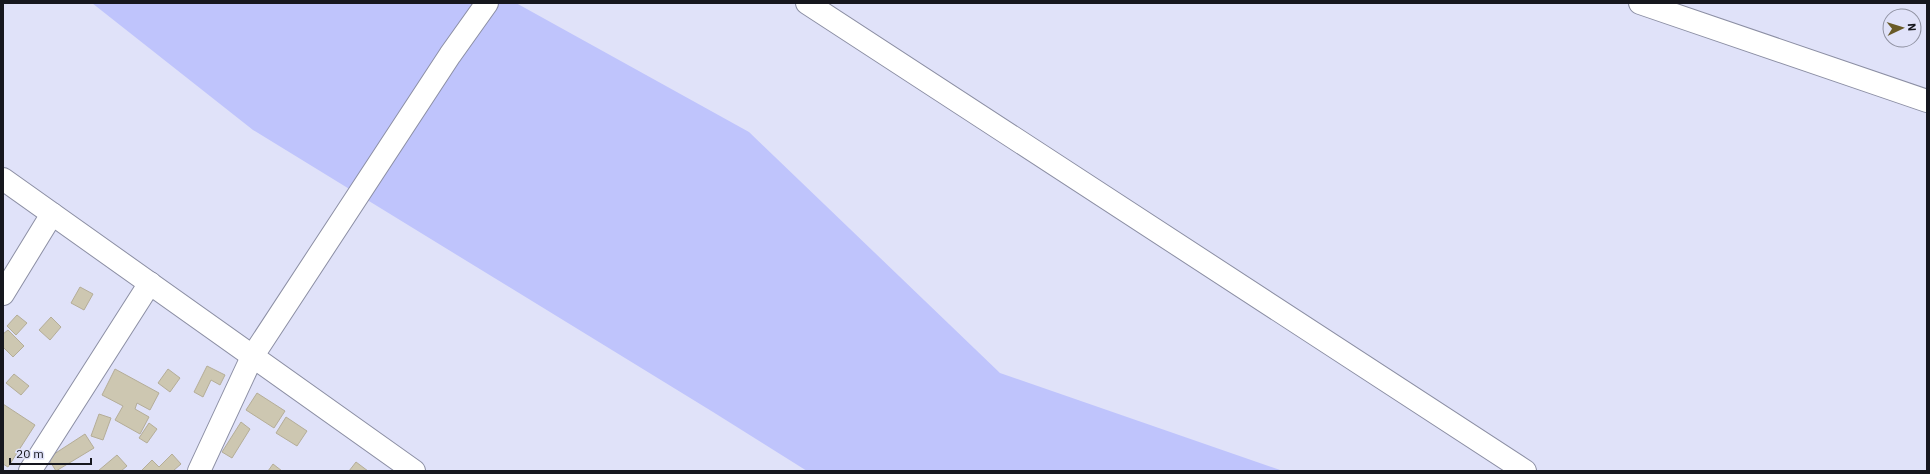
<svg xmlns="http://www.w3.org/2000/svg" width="1930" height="474" font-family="'IBM Plex Sans',sans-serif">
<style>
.green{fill:#bfc4fc}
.building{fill:#cdc7b1;stroke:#b4ad98}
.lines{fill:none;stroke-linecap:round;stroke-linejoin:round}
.minor-casing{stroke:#8c8fa4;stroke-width:24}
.minor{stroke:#fff;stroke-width:22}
</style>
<rect width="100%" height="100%" fill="#e0e2f9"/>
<!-- green -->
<path class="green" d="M92,3H516L749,132L1000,373L1283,471H807L713,412L253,130Z"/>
<!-- building -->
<g class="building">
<path d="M80,287L93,294L84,310L71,303Z"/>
<path d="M17,315L27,323L16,335L7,326Z"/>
<path d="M51,317L61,327L50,340L39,330Z"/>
<path d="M8,330L24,346L13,357L3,347V334Z"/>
<path d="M207,366L225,375L220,385L211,380L203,397L194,392Z"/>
<path d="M115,369L159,393L150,410L137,403L135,409L149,417L140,434L115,420L123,406L102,395Z"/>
<path d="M168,369L180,378L170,392L158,383Z"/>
<path d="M14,374L29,386L21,395L6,383Z"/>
<path d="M257,393L285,411L274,428L246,410Z"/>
<path d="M3,404L35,425L8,467L3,464Z"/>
<path d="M99,414L111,418L103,440L91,436Z"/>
<path d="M286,417L307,431L297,446L276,433Z"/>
<path d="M241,422L250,429L232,458L222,452Z"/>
<path d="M149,423L157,429L147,443L139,438Z"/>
<path d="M85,434L94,448L56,471L48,458Z"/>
<path d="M172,454L181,464L173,471H141L152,460L159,467Z"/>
<path d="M117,455L127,466L121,471H98Z"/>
<path d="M356,462L368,471H349Z"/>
<path d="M273,464L282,471H268Z"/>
</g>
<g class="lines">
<defs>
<g id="minor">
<path d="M807,3L1525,471"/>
<path d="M1640,3L1927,101"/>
<path d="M3,179L414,471"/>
<path d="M3,294L52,214"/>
<path d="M30,471L150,283"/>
<path d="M199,471L252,357L450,55L487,3"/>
</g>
</defs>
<!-- minor casing -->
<use href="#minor" class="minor-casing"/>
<!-- minor -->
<use href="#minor" class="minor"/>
</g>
<!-- border -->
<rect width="1930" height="474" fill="none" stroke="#16171e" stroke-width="8"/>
<!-- north arrow -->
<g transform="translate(1902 28) rotate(86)"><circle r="19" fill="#e0e2f9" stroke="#8f91a1"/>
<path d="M0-3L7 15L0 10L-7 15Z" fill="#695a27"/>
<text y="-6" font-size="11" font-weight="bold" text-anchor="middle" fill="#16171e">N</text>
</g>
<!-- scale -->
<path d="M10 458v6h81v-6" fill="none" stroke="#16171e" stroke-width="2"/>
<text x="16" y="458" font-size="12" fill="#16171e" stroke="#e0e2f9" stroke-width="3" paint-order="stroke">20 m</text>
</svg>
